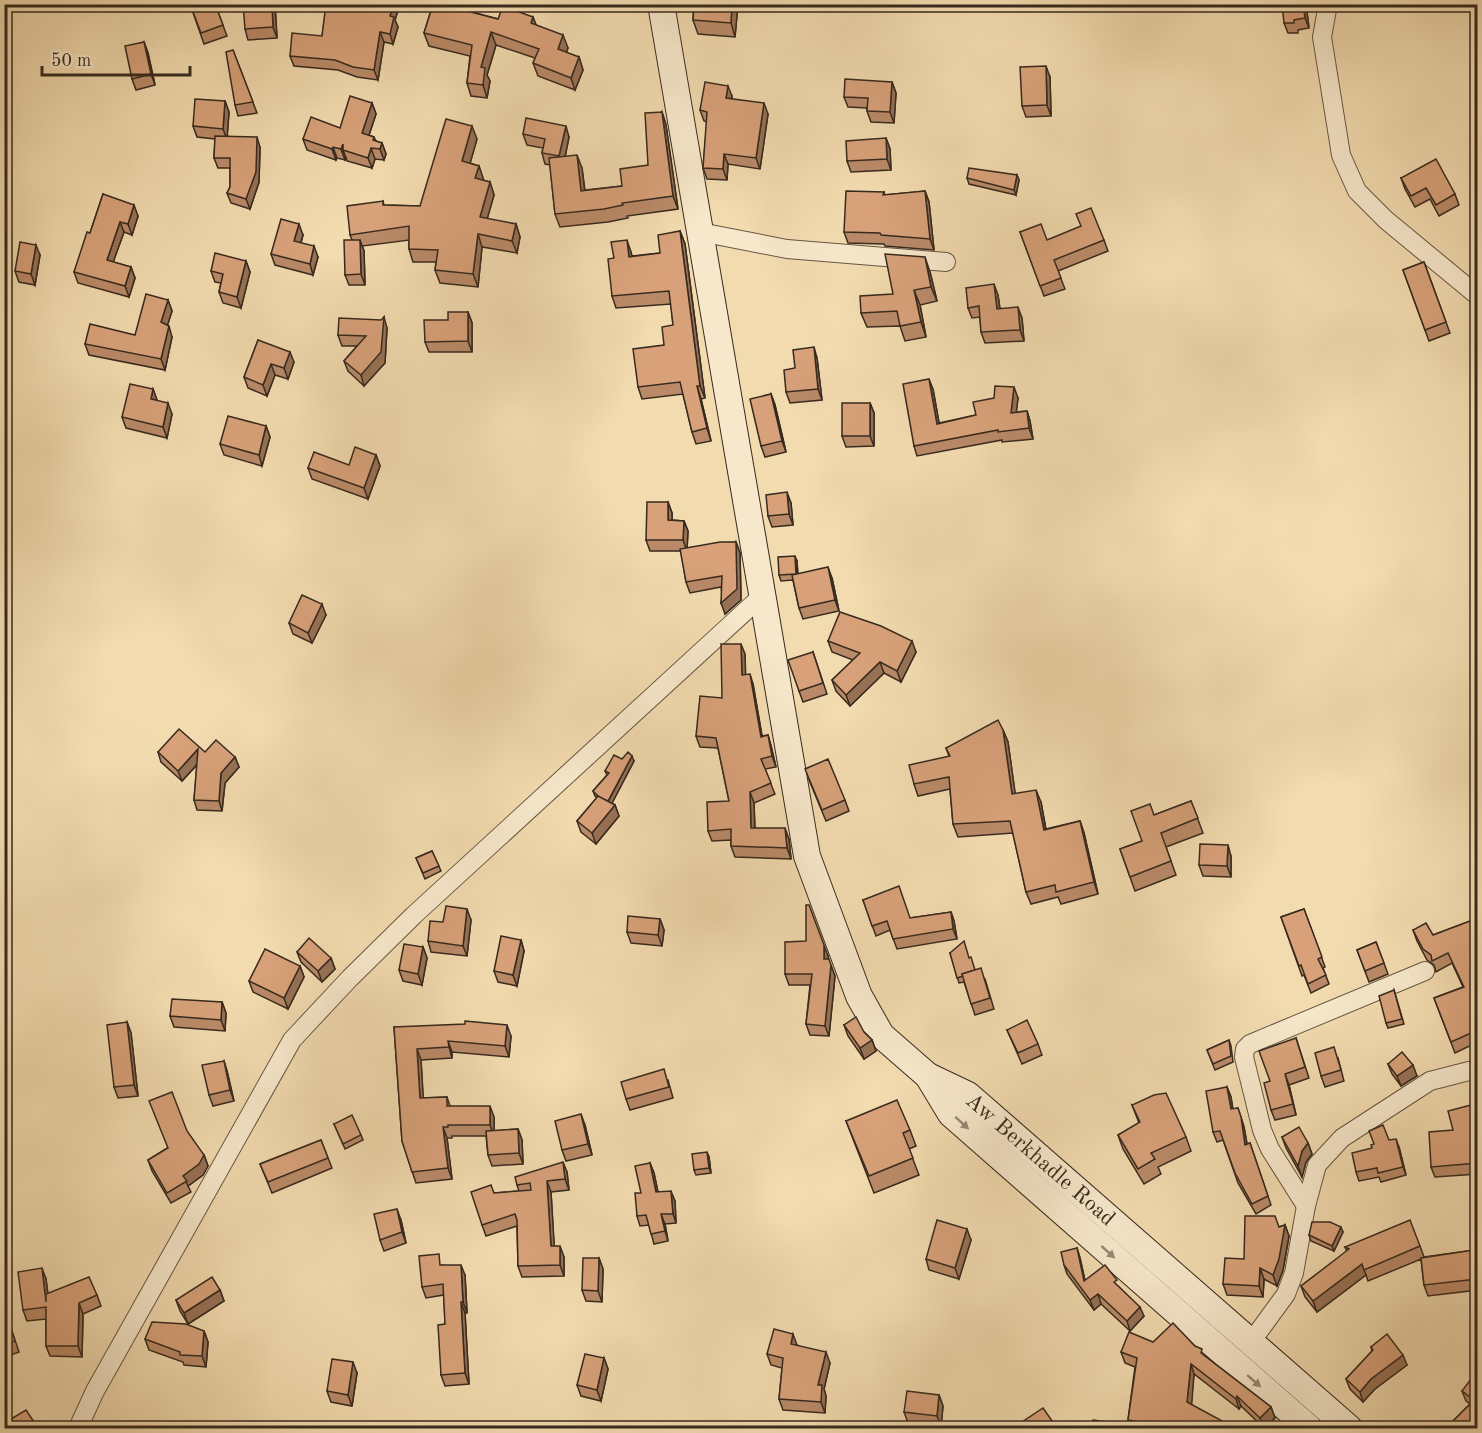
<svg xmlns="http://www.w3.org/2000/svg" width="1482" height="1433" font-family="'Old Standard TT',serif">
<style>
.lines{fill:none;stroke-linecap:round;stroke-linejoin:round}
.street-casing{stroke:#665642;stroke-width:20}
.secondary-casing{stroke:#372a1e;stroke-width:28}
.street{stroke:#f7e8cb;stroke-width:18}
.secondary{stroke:#f7e8cb;stroke-width:26}
.wall{fill:#ba8a68;stroke:#372a1e;stroke-width:1.5}
.shaded-wall{fill:#977155;stroke:#372a1e;stroke-width:1.5}
.building{fill:#d8a179;stroke:#372a1e;stroke-width:1.5}
.oneway{fill:#978974}
.labels{text-anchor:middle;dominant-baseline:central;stroke-width:5;stroke-linejoin:round;paint-order:stroke}
.street-label{font-size:22px;fill:#372a1e;stroke:#f7e8cb}
</style>
<rect width="100%" height="100%" fill="#f2dbaf"/>
<filter id="stains"><feTurbulence type="fractalNoise" baseFrequency=".00333" numOctaves="4"/><feColorMatrix values="0 0 0 0 .2 0 0 0 0 .09 0 0 0 0 .02 0 0 0 .5 -.17"/></filter>
<radialGradient id="worn" r=".72"><stop offset=".6" stop-color="#630" stop-opacity="0"/><stop offset="1" stop-color="#630" stop-opacity=".3"/></radialGradient>
<g class="lines">
<defs>
<g id="street">
<path d="M1328,4L1322,37L1341,155L1357,191L1386,220L1478,296"/>
<path d="M700,232L787,249L946,262"/>
<path d="M1306,1206L1270,1149L1262,1130L1244,1057L1245,1049L1250,1044L1425,971"/>
<path d="M1251,1342L1286,1294L1294,1273L1306,1206L1317,1165L1342,1138L1430,1081L1469,1071H1478"/>
<path d="M78,1428L95,1391L292,1040L350,978L414,915L763,595"/>
</g>
<g id="secondary">
<path d="M661,4L807,856L859,996L881,1035L928,1076L951,1114L1309,1428"/>
<path d="M928,1076L968,1095L1349,1428"/>
</g>
</defs>
<!-- street casing -->
<use href="#street" class="street-casing"/>
<!-- secondary casing -->
<use href="#secondary" class="secondary-casing"/>
<!-- street -->
<use href="#street" class="street"/>
<!-- secondary -->
<use href="#secondary" class="secondary"/>
</g>
<!-- wall -->
<g class="wall">
<path d="M190,4H215L227,36L204,44Z"/>
<path d="M275,4L277,38L248,40L245,29Z"/>
<path d="M292,4H400L395,20L398,27L393,44L384,42L378,80L357,77L338,70L294,66L290,56L322,36L326,8L295,10Z"/>
<path d="M433,4H474L472,12L498,19L533,17L536,25L568,48L566,53L579,57L583,70L575,90L538,76L533,63L535,58L496,45L487,75L490,81L487,98L471,96L467,83L470,56L429,46L424,33Z"/>
<path d="M694,4H738L735,37L698,34L693,20Z"/>
<path d="M1306,4L1309,28L1298,30V33H1288L1284,23Z"/>
<path d="M144,42L148,53L155,85L136,90L132,79Z"/>
<path d="M233,50L257,113L238,116L235,105Z"/>
<path d="M1050,77L1051,116L1026,117L1022,106Z"/>
<path d="M892,82L896,93L894,123L871,122L867,111V108L848,107L844,97Z"/>
<path d="M732,96V99L768,114L760,169L728,164L727,180L707,179L703,168L707,122L704,121L700,110Z"/>
<path d="M225,101L229,112L227,136L260,147L259,182L250,209L231,203L227,193L230,187V168H218L214,158L215,139L197,137L193,126Z"/>
<path d="M372,103L376,114L369,135L374,137L376,141L382,143L386,154L384,160L375,159L372,168L347,161L346,158L345,160L337,158L336,160L307,150L303,139L340,128Z"/>
<path d="M662,112L666,125L678,209L627,216L628,218L608,222L560,227L555,214L550,165L545,164L542,153L543,148L527,145L523,134L569,137L565,157L582,168L585,190L622,186L648,165Z"/>
<path d="M886,138L890,149L891,170L851,172L847,161Z"/>
<path d="M477,139L470,163L479,166L483,178V180L490,182L494,195L487,219L516,224L520,237L517,253L482,247L478,287L440,283L435,270L436,262H413L409,249V240L362,246L364,251L365,285H349L345,275L352,240L350,235L383,201L384,205L420,206Z"/>
<path d="M1017,175L1019,180L1016,195L969,184L967,178Z"/>
<path d="M1401,178L1455,194L1459,205L1439,216L1430,199L1415,207L1405,189Z"/>
<path d="M925,191L929,202L934,250L885,246L884,244L848,243L844,232L884,192L885,195Z"/>
<path d="M103,194L138,216L132,235L124,232L113,262L131,267L135,278L129,297L78,283L74,272L90,233Z"/>
<path d="M680,231L685,244L705,398L701,399L711,441L696,444L692,432L683,394L642,399L638,387L664,345L673,325L671,304L616,308L612,296L614,258L631,252L632,256L660,253Z"/>
<path d="M1020,232L1047,240H1104L1108,251L1058,271L1065,289L1044,296Z"/>
<path d="M303,235L301,243L318,257L313,275L275,265L271,254Z"/>
<path d="M40,255L35,285L19,282L15,271Z"/>
<path d="M246,261L250,272L241,308L223,303L219,292L221,283L215,282L211,271Z"/>
<path d="M1424,262L1450,333L1429,341L1403,270Z"/>
<path d="M930,272L937,301L920,305L926,337L905,341L900,326L867,327L861,313Z"/>
<path d="M998,295L1000,308L1022,318L1024,341L985,343L981,332L980,317L972,318L968,308Z"/>
<path d="M168,300L172,311L167,326L172,337L165,370L89,355L85,344L135,335Z"/>
<path d="M468,312L472,323V352H429L425,342L448,320Z"/>
<path d="M387,328L385,363L364,386L348,371L344,361L357,346H342L338,335Z"/>
<path d="M258,340L294,362L288,379L275,375L267,396L248,388L244,377Z"/>
<path d="M817,358L822,400L790,403L786,392Z"/>
<path d="M153,389L157,400L172,414L167,438L126,428L122,417Z"/>
<path d="M933,389L939,423L976,415L1018,398L1016,412L1027,411L1030,421L1033,439L1002,442V440L917,456L914,446Z"/>
<path d="M771,394L775,405L786,452L765,457L761,446Z"/>
<path d="M870,403L874,413V446L846,447L842,436Z"/>
<path d="M266,426L270,437L262,466L224,455L220,444Z"/>
<path d="M376,455L380,466L368,499L312,479L308,468L349,465Z"/>
<path d="M668,502L672,513V520L684,521L688,531L687,548L736,542L740,553L741,600L725,614L721,587L690,593L686,582L681,551H650L646,540Z"/>
<path d="M791,503L793,525L772,527L768,516Z"/>
<path d="M797,561L798,574L832,578L839,611L803,619L799,608L793,580L781,581L779,575Z"/>
<path d="M326,615L312,643L293,634L289,623Z"/>
<path d="M828,641L916,652L901,682L884,673L850,706L836,691L832,680L853,660L832,652Z"/>
<path d="M813,652L827,694L803,702L799,691Z"/>
<path d="M745,654V675L753,684L762,736L768,735L771,746L776,767L765,769L775,794L754,803L755,828L789,839L791,859L735,857L731,846V840L712,841L708,831L729,801L718,748L700,747L696,736L722,698Z"/>
<path d="M1003,730L1008,742L1015,794L1041,802L1046,829L1080,821L1084,833L1098,894L1061,904L1058,897L1031,904L1026,892L1013,833L958,837L953,824L950,789L918,796L914,784L949,756L946,748Z"/>
<path d="M158,752H205L235,757L239,767L225,783L222,811L197,810L194,800L197,765L182,781L161,762Z"/>
<path d="M622,759L634,761L612,803L615,805L619,816L596,844L581,832L577,821L597,798L595,796L593,791L607,775L605,771Z"/>
<path d="M809,780L845,800L849,811L826,821Z"/>
<path d="M1191,801L1203,833L1166,847L1176,875L1135,891L1120,849L1142,841L1154,815Z"/>
<path d="M432,851L441,871L425,879L416,858Z"/>
<path d="M1231,856V877L1203,876L1199,865Z"/>
<path d="M863,900L910,918L951,912L954,921L957,939L897,949L890,930L876,936Z"/>
<path d="M1304,909L1325,967L1323,968L1329,984L1311,993L1304,975L1302,976L1281,917Z"/>
<path d="M1478,918V1042L1455,1053L1434,998L1463,987L1452,963L1436,972L1434,965L1427,960L1417,941L1413,930L1433,935Z"/>
<path d="M660,919L664,930L662,946L631,943L627,932Z"/>
<path d="M471,920L467,956L431,952L428,941Z"/>
<path d="M521,940L524,951L517,986L498,982L494,971Z"/>
<path d="M1376,942L1388,974L1369,982L1357,950Z"/>
<path d="M423,947L427,958L422,985L403,981L399,970Z"/>
<path d="M297,952L331,958L335,969L322,982L301,962Z"/>
<path d="M950,953L970,958L975,970L985,979L994,1009L975,1015L964,982L959,983Z"/>
<path d="M828,956V959L835,976L829,1036L810,1035L806,1024L810,985H789L785,974Z"/>
<path d="M300,966L304,977L288,1009L253,992L249,981Z"/>
<path d="M1394,990L1404,1024L1388,1028L1386,1023Z"/>
<path d="M222,1002L226,1013L225,1031L174,1027L170,1016Z"/>
<path d="M127,1022L131,1033L138,1096L118,1098L114,1087Z"/>
<path d="M844,1025L864,1032L872,1040L876,1051L864,1059L848,1036Z"/>
<path d="M394,1027L511,1036L509,1057L452,1052V1058L421,1060L423,1098L447,1097L450,1106L494,1117V1131L518,1129L522,1140L523,1164L492,1166L488,1155L486,1136H452V1138H447L452,1179L416,1183L402,1141Z"/>
<path d="M1007,1030L1038,1044L1042,1055L1022,1064Z"/>
<path d="M1296,1038L1309,1078L1289,1085L1296,1115L1275,1120L1271,1110L1270,1081Z"/>
<path d="M1229,1040L1231,1046L1233,1062L1215,1070L1207,1050Z"/>
<path d="M1338,1058L1344,1081L1325,1087L1321,1076Z"/>
<path d="M224,1061L227,1071L234,1101L213,1106L209,1095Z"/>
<path d="M1388,1064L1417,1076L1401,1086L1392,1074Z"/>
<path d="M668,1080L673,1098L630,1110L626,1099Z"/>
<path d="M1227,1087L1231,1097L1233,1109L1238,1108L1244,1127L1247,1144L1250,1143L1271,1205L1256,1214L1238,1183L1223,1140L1217,1142L1213,1132Z"/>
<path d="M1132,1105L1186,1137L1191,1151L1158,1167L1161,1174L1144,1184L1123,1149L1118,1135L1139,1123Z"/>
<path d="M1478,1110V1174L1435,1177L1431,1167L1453,1130Z"/>
<path d="M846,1121L910,1130L916,1146L909,1149L919,1175L874,1193Z"/>
<path d="M334,1124L361,1135L363,1140L345,1149Z"/>
<path d="M585,1125L592,1155L566,1161L562,1150Z"/>
<path d="M1282,1137L1308,1143L1312,1154L1306,1162L1302,1177L1286,1148Z"/>
<path d="M321,1140L332,1168L272,1193L260,1164Z"/>
<path d="M1389,1140L1399,1147L1406,1175L1381,1182L1379,1177L1359,1181L1356,1172L1372,1148Z"/>
<path d="M167,1148L204,1155L208,1166L203,1175L188,1186L191,1192L171,1203L152,1171L148,1160Z"/>
<path d="M709,1157L711,1173L696,1175L694,1170Z"/>
<path d="M650,1163L654,1173L658,1192L675,1201L676,1223L665,1224L668,1241L654,1244L649,1225L640,1226L637,1216L641,1193Z"/>
<path d="M567,1172L569,1190L551,1192L554,1246L564,1257V1276L522,1277L518,1266L517,1226L486,1236L482,1225L494,1193L519,1191L517,1185Z"/>
<path d="M401,1220L406,1243L384,1251L380,1240Z"/>
<path d="M1285,1225L1289,1236L1283,1270L1277,1286L1264,1279L1263,1297L1227,1295L1223,1284L1244,1259L1279,1227Z"/>
<path d="M1343,1232L1334,1251L1311,1241L1309,1235Z"/>
<path d="M971,1240L959,1279L929,1270L926,1259Z"/>
<path d="M1420,1246L1424,1257L1474,1250L1478,1259V1290L1428,1296L1424,1285L1421,1259L1368,1281L1366,1275L1317,1312L1305,1297L1301,1286L1347,1252L1345,1247Z"/>
<path d="M1077,1248L1080,1258L1085,1280L1119,1287L1144,1316L1130,1331L1101,1304L1094,1310L1067,1274L1064,1265Z"/>
<path d="M599,1258L603,1269L602,1302L586,1301L582,1290Z"/>
<path d="M443,1265L465,1275L467,1313H465L469,1384L445,1386L441,1375L445,1324L444,1295L426,1298L422,1287Z"/>
<path d="M46,1279L48,1294L97,1295L101,1306L83,1314L82,1357L50,1356L46,1346V1319L27,1321L23,1310Z"/>
<path d="M220,1290L224,1301L188,1324L180,1311L176,1300Z"/>
<path d="M10,1325L19,1352L5,1357L11,1376L4,1377V1327Z"/>
<path d="M204,1331L208,1342L206,1367L184,1365L183,1362L149,1350L145,1339Z"/>
<path d="M1153,1342L1205,1356L1271,1407L1275,1418L1264,1428L1241,1406L1239,1409L1194,1374L1191,1405L1226,1428H1131L1128,1420L1135,1367L1125,1363L1121,1352Z"/>
<path d="M797,1345L830,1363L824,1389L826,1396L825,1413L783,1410L779,1399L782,1368L771,1365L767,1354Z"/>
<path d="M1371,1347L1407,1365L1375,1389L1363,1402L1350,1389L1346,1379L1372,1351Z"/>
<path d="M604,1358L608,1369L601,1401L581,1396L577,1385Z"/>
<path d="M357,1373L352,1406L331,1402L327,1391Z"/>
<path d="M1478,1378V1428H1448L1447,1427L1470,1404L1466,1401L1462,1391Z"/>
<path d="M939,1395L943,1406L941,1427L908,1423L904,1412Z"/>
</g>
<!-- shaded-wall -->
<g class="shaded-wall">
<path d="M272,4H275V6L277,38L273,27Z"/>
<path d="M393,4H400L395,20L398,27L393,44L390,34V16Z"/>
<path d="M465,4H474L468,23L463,10Z"/>
<path d="M732,4H738L735,37L731,23Z"/>
<path d="M1303,4H1306L1309,28L1305,18Z"/>
<path d="M533,17L538,30L531,23Z"/>
<path d="M380,32L384,42L378,80L374,70Z"/>
<path d="M491,32L496,45L487,75L490,81L487,98L483,85L481,67Z"/>
<path d="M563,35L568,48L562,62L558,49Z"/>
<path d="M144,42L148,53L155,85L151,74Z"/>
<path d="M579,57L583,70L575,90L571,78Z"/>
<path d="M1046,66L1050,77L1051,116L1047,105Z"/>
<path d="M892,82L896,93L894,123L890,112Z"/>
<path d="M728,86L732,96L730,109L726,98Z"/>
<path d="M225,101L229,112L227,140L223,129Z"/>
<path d="M372,103L376,114L366,144L362,133Z"/>
<path d="M764,103L768,114L760,169L756,158Z"/>
<path d="M662,112L666,125L678,209L673,196Z"/>
<path d="M472,126L477,139L467,174L462,161Z"/>
<path d="M566,126L569,137L563,167L559,156Z"/>
<path d="M257,137L260,147L259,182L250,209L246,199Z"/>
<path d="M886,138L890,149L891,170L887,159Z"/>
<path d="M382,143L386,154L384,160L380,149Z"/>
<path d="M343,144V150L346,158L345,160L341,149Z"/>
<path d="M333,147L337,158L336,160L332,149Z"/>
<path d="M371,148L375,159L372,168L368,158Z"/>
<path d="M724,154L728,164L727,180L723,169Z"/>
<path d="M577,155L582,168L586,204L581,191Z"/>
<path d="M479,166L483,178L480,191L475,178Z"/>
<path d="M1017,175L1019,180L1016,195L1014,190Z"/>
<path d="M490,182L494,195L484,230L480,217Z"/>
<path d="M925,191L929,202L934,250L930,239Z"/>
<path d="M134,205L138,216L132,235L128,224Z"/>
<path d="M120,222L124,232L110,271L107,260Z"/>
<path d="M299,224L303,235L298,252L294,241Z"/>
<path d="M516,224L520,237L517,253L512,241Z"/>
<path d="M680,231L685,244L705,398L700,386Z"/>
<path d="M478,234L482,247L478,287L473,274Z"/>
<path d="M360,240L364,251L365,285L361,274Z"/>
<path d="M627,240L631,252L634,269L629,257Z"/>
<path d="M36,245L40,255L35,285L31,274Z"/>
<path d="M314,246L318,257L313,275L310,264Z"/>
<path d="M925,257L930,272L937,301L931,287Z"/>
<path d="M246,261L250,272L241,308L237,297Z"/>
<path d="M131,267L135,278L129,297L125,286Z"/>
<path d="M994,284L998,295L1001,319L997,309Z"/>
<path d="M914,290L920,305L926,337L921,322Z"/>
<path d="M168,300L172,311L165,333L161,322Z"/>
<path d="M1018,307L1022,318L1024,341L1020,330Z"/>
<path d="M468,312L472,323V352L468,341Z"/>
<path d="M384,317L387,328L385,363L364,386L361,375Z"/>
<path d="M169,326L172,337L165,370L161,359Z"/>
<path d="M814,347L817,358L822,400L818,389Z"/>
<path d="M290,352L294,362L288,379L284,368Z"/>
<path d="M271,364L275,375L267,396L263,385Z"/>
<path d="M929,379L933,389L941,434L937,424Z"/>
<path d="M697,386L701,399L711,441L707,428Z"/>
<path d="M1014,387L1018,398L1015,423L1011,413Z"/>
<path d="M153,389L157,400L151,399Z"/>
<path d="M771,394L775,405L786,452L782,441Z"/>
<path d="M168,403L172,414L167,438L163,427Z"/>
<path d="M870,403L874,413V446L870,436Z"/>
<path d="M1027,411L1030,421L1033,439L1029,428Z"/>
<path d="M266,426L270,437L262,466L259,455Z"/>
<path d="M376,455L380,466L368,499L364,488Z"/>
<path d="M787,492L791,503L793,525L789,514Z"/>
<path d="M668,502L672,513V531L668,520Z"/>
<path d="M684,521L688,531L687,551L683,540Z"/>
<path d="M736,542L740,553L741,600L725,614L721,603Z"/>
<path d="M795,556L797,561L798,580L796,574Z"/>
<path d="M828,567L832,578L839,611L835,600Z"/>
<path d="M322,604L326,615L312,643L308,633Z"/>
<path d="M912,641L916,652L901,682L897,671Z"/>
<path d="M741,644L745,654L746,686L742,675Z"/>
<path d="M880,662L884,673L850,706L846,695Z"/>
<path d="M750,674L753,684L764,747L761,737Z"/>
<path d="M1003,730L1008,742L1017,806L1012,794Z"/>
<path d="M768,735L771,746L776,767L772,756Z"/>
<path d="M198,749L202,759L182,781L178,771Z"/>
<path d="M632,756L634,761L609,809L607,804Z"/>
<path d="M235,757L239,767L225,783L222,811L219,801L221,773Z"/>
<path d="M1036,790L1041,802L1048,842L1044,830Z"/>
<path d="M750,792L754,803L755,838L751,828Z"/>
<path d="M615,805L619,816L596,844L592,833Z"/>
<path d="M1080,821L1084,833L1098,894L1094,882Z"/>
<path d="M785,828L789,839L791,859L787,848Z"/>
<path d="M1228,845L1231,856V877L1227,866Z"/>
<path d="M467,909L471,920L467,956L463,946Z"/>
<path d="M951,912L954,921L957,939L953,929Z"/>
<path d="M660,919L664,930L662,946L658,935Z"/>
<path d="M521,940L524,951L517,986L513,975Z"/>
<path d="M824,945L828,956V970L824,959Z"/>
<path d="M423,947L427,958L422,985L418,974Z"/>
<path d="M331,958L335,969L322,982L318,971Z"/>
<path d="M831,965L835,976L829,1036L825,1026Z"/>
<path d="M300,966L304,977L288,1009L284,998Z"/>
<path d="M222,1002L226,1013L225,1031L221,1020Z"/>
<path d="M127,1022L131,1033L138,1096L134,1085Z"/>
<path d="M507,1025L511,1036L509,1057L505,1046Z"/>
<path d="M872,1040L876,1051L864,1059L860,1048Z"/>
<path d="M448,1041L452,1052V1058L449,1047Z"/>
<path d="M417,1049L421,1060L424,1109L420,1098Z"/>
<path d="M224,1061L227,1071L234,1101L230,1090Z"/>
<path d="M1413,1065L1417,1076L1401,1086L1397,1076Z"/>
<path d="M1285,1074L1289,1085L1296,1115L1293,1104Z"/>
<path d="M1227,1087L1231,1097L1234,1119L1231,1109Z"/>
<path d="M490,1106L494,1117V1136L490,1125Z"/>
<path d="M581,1114L585,1125L592,1155L588,1144Z"/>
<path d="M1241,1117L1244,1127L1249,1155L1245,1145Z"/>
<path d="M443,1127L447,1138L452,1179L448,1168Z"/>
<path d="M518,1129L522,1140L523,1164L519,1153Z"/>
<path d="M1396,1139L1399,1147L1406,1175L1403,1167Z"/>
<path d="M1308,1143L1312,1154L1306,1162L1302,1177L1298,1166L1302,1151Z"/>
<path d="M707,1152L709,1157L711,1173L709,1168Z"/>
<path d="M204,1155L208,1166L203,1175L188,1186L183,1176Z"/>
<path d="M563,1162L567,1172L569,1190L565,1179Z"/>
<path d="M650,1163L654,1173L660,1202L656,1192Z"/>
<path d="M547,1181L551,1192L555,1257L551,1246Z"/>
<path d="M671,1191L675,1201L676,1223L673,1214Z"/>
<path d="M397,1209L401,1220L406,1243L402,1232Z"/>
<path d="M661,1214L665,1224L668,1241L665,1231Z"/>
<path d="M1285,1225L1289,1236L1283,1270L1277,1286L1273,1275Z"/>
<path d="M1341,1227L1343,1232L1334,1251L1332,1246Z"/>
<path d="M967,1229L971,1240L959,1279L955,1268Z"/>
<path d="M560,1246L564,1257V1276L560,1265Z"/>
<path d="M1077,1248L1080,1258L1087,1291L1084,1281Z"/>
<path d="M1474,1250L1478,1259V1280Z"/>
<path d="M599,1258L603,1269L602,1302L598,1291Z"/>
<path d="M1362,1264L1366,1275L1317,1312L1313,1301Z"/>
<path d="M461,1265L465,1275L467,1313L463,1302Z"/>
<path d="M42,1268L46,1279L50,1313L46,1302Z"/>
<path d="M1260,1268L1264,1279L1263,1297L1259,1286Z"/>
<path d="M220,1290L224,1301L188,1324L184,1313Z"/>
<path d="M1098,1294L1101,1304L1094,1310L1090,1300Z"/>
<path d="M461,1302L465,1313L469,1384L465,1373Z"/>
<path d="M79,1303L83,1314L82,1357L78,1346Z"/>
<path d="M1140,1307L1144,1316L1130,1331L1127,1321Z"/>
<path d="M204,1331L208,1342L206,1367L202,1356Z"/>
<path d="M793,1334L797,1345L795,1355L791,1344Z"/>
<path d="M826,1352L830,1363L824,1389L826,1396L825,1413L821,1402L818,1385Z"/>
<path d="M1403,1355L1407,1365L1375,1389L1363,1402L1360,1392L1371,1379Z"/>
<path d="M604,1358L608,1369L601,1401L597,1390Z"/>
<path d="M353,1362L357,1373L352,1406L348,1395Z"/>
<path d="M1191,1364L1194,1374L1191,1413L1187,1402Z"/>
<path d="M939,1395L943,1406L941,1427L937,1416Z"/>
<path d="M1237,1396L1241,1406L1239,1409L1236,1399Z"/>
<path d="M1271,1407L1275,1418L1264,1428L1260,1418Z"/>
<path d="M1224,1422L1226,1428H1220Z"/>
</g>
<!-- building -->
<g class="building">
<path d="M190,4H215L223,25L201,33Z"/>
<path d="M243,4H272L273,27L245,29Z"/>
<path d="M326,4H393L390,16L394,17L390,34L380,32L374,70L353,67L335,60L290,56L292,33L322,36Z"/>
<path d="M433,4H465L463,10L498,19L503,6L533,17L531,23L563,35L558,49L579,57L571,78L533,63L539,49L491,32L481,67L485,68L483,85L467,83L472,45L424,33Z"/>
<path d="M694,4H732L731,23L693,20Z"/>
<path d="M1282,4H1303L1305,18L1294,20V23H1284Z"/>
<path d="M144,42L151,74L132,79L125,46Z"/>
<path d="M233,50L253,102L235,105L226,52Z"/>
<path d="M1046,66L1047,105L1022,106L1020,67Z"/>
<path d="M845,79L892,82L890,112L867,111L868,98L844,97Z"/>
<path d="M705,82L728,86L726,98L764,103L756,158L724,154L723,169L703,168L707,112L700,110Z"/>
<path d="M350,96L372,103L362,133L374,137L373,140L382,143L380,149L371,148L368,158L343,150V144L341,149L333,147L332,149L303,139L311,117L340,128Z"/>
<path d="M195,99L225,101L223,129L193,126Z"/>
<path d="M662,112L673,196L622,203L623,205L604,209L555,214L549,158L577,155L581,191L622,186L620,169L648,165L645,113Z"/>
<path d="M526,118L566,126L559,156L542,153L545,139L523,134Z"/>
<path d="M446,119L472,126L462,161L479,166L475,178L490,182L480,217L516,224L512,241L478,234L473,274L435,270L438,250L409,249V226L350,235L347,206L383,201V205L420,206Z"/>
<path d="M215,136L257,137L256,172L246,199L227,193L230,187V158H214Z"/>
<path d="M886,138L887,159L847,161L846,141Z"/>
<path d="M1436,159L1455,194L1436,205L1426,188L1411,196L1401,178Z"/>
<path d="M969,168L1017,175L1014,190L967,178Z"/>
<path d="M846,191L884,192L883,195L925,191L930,239L881,235L880,233L844,232Z"/>
<path d="M103,194L134,205L128,224L120,222L107,260L131,267L125,286L74,272L87,232L90,233Z"/>
<path d="M1091,208L1104,240L1054,260L1061,278L1040,286L1020,232L1041,224L1047,240L1081,226L1076,214Z"/>
<path d="M281,219L299,224L294,241L314,246L310,264L271,254Z"/>
<path d="M680,231L700,386H697L707,428L692,432L680,382L638,387L633,349L664,345L662,327L673,325L669,291L612,296L608,259L614,258L611,242L627,240L629,257L660,253L658,235Z"/>
<path d="M344,240H360L361,274L345,275Z"/>
<path d="M20,242L36,245L31,274L15,271Z"/>
<path d="M215,253L246,261L237,297L219,292L223,274L211,271Z"/>
<path d="M885,254L925,257L931,287L914,290L921,322L900,326L897,311L861,313L860,296L893,294Z"/>
<path d="M1424,262L1446,322L1425,330L1403,270Z"/>
<path d="M994,284L997,309L1018,307L1020,330L981,332L979,306L968,308L966,288Z"/>
<path d="M146,294L168,300L161,322L169,326L161,359L85,344L90,324L135,335Z"/>
<path d="M448,312H468V341L425,342L424,320H448Z"/>
<path d="M384,317L381,352L361,375L344,361L366,336L338,335L339,318L381,320Z"/>
<path d="M258,340L290,352L284,368L271,364L263,385L244,377Z"/>
<path d="M814,347L818,389L786,392L784,370L795,368L793,350Z"/>
<path d="M929,379L937,424L976,415L973,402L994,398L995,386L1014,387L1011,413L1027,411L1029,428L998,432V430L914,446L903,384Z"/>
<path d="M130,384L153,389L151,399L168,403L163,427L122,417Z"/>
<path d="M771,394L782,441L761,446L750,399Z"/>
<rect x="842" y="403" width="28" height="33"/>
<path d="M228,416L266,426L259,455L220,444Z"/>
<path d="M355,447L376,455L364,488L308,468L314,452L349,465Z"/>
<path d="M787,492L789,514L768,516L766,495Z"/>
<path d="M647,502H668V520L684,521L683,540H646Z"/>
<path d="M720,542H736L737,589L721,603L722,576L686,582L680,549Z"/>
<path d="M795,556L796,574L779,575L778,557Z"/>
<path d="M828,567L835,600L799,608L792,575Z"/>
<path d="M302,595L322,604L308,633L289,623Z"/>
<path d="M840,612L881,626L912,641L897,671L880,662L846,695L832,680L860,653L828,641Z"/>
<path d="M721,644H741L742,675L750,674L761,737L768,735L772,756L761,759L771,783L750,792L751,828H785L787,848L731,846V829L708,831L707,802L729,801L716,738L696,736L700,696L722,698Z"/>
<path d="M813,652L823,683L799,691L788,660Z"/>
<path d="M998,720L1003,730L1012,794L1036,790L1044,830L1080,821L1094,882L1056,892L1055,885L1026,892L1010,821L953,824L949,777L914,784L909,765L950,756L946,748Z"/>
<path d="M179,729L205,752L216,740L235,757L221,773L219,801L194,800L198,749L178,771L158,752Z"/>
<path d="M628,752L632,756L608,801L600,798L593,791L609,773L605,771L614,755L622,759Z"/>
<path d="M828,759L845,800L822,810L805,769Z"/>
<path d="M598,796L615,805L592,833L577,821Z"/>
<path d="M1191,801L1198,818L1161,833L1171,861L1130,877L1120,849L1142,841L1131,811L1150,804L1154,815Z"/>
<path d="M1200,844L1228,845L1227,866L1199,865Z"/>
<path d="M432,851L439,866L423,873L416,858Z"/>
<path d="M899,886L910,918L951,912L953,929L893,939L887,921L872,926L863,900Z"/>
<path d="M806,905H809L824,945V959H829L831,965L825,1026L806,1024L812,974H785V942L806,941Z"/>
<path d="M446,906L467,909L463,946L428,941L430,921L443,922Z"/>
<path d="M1304,909L1322,957L1318,959L1326,975L1308,984L1301,965L1299,966L1281,917Z"/>
<path d="M628,916L660,919L658,935L627,932Z"/>
<path d="M1478,918V1030L1451,1042L1434,998L1464,987L1448,953L1432,961L1431,955L1423,949L1413,930L1426,923L1433,935Z"/>
<path d="M501,936L521,940L513,975L494,971Z"/>
<path d="M309,938L331,958L318,971L297,952Z"/>
<path d="M964,941L969,958L971,957L975,970L962,974L963,976L957,978L950,953Z"/>
<path d="M1376,942L1384,963L1365,971L1357,950Z"/>
<path d="M404,944L423,947L418,974L399,970Z"/>
<path d="M265,949L300,966L284,998L249,981Z"/>
<path d="M981,968L990,998L971,1004L962,974Z"/>
<path d="M1394,990L1402,1019L1386,1023L1379,996Z"/>
<path d="M172,999L222,1002L221,1020L170,1016Z"/>
<path d="M856,1017L864,1032L872,1040L860,1048L844,1025Z"/>
<path d="M1027,1020L1038,1044L1018,1053L1007,1030Z"/>
<path d="M465,1021L507,1025L505,1046L448,1041L449,1047L417,1049L420,1098L447,1097V1106H490V1125H448V1127H443L448,1168L412,1172L402,1141L394,1027L465,1024Z"/>
<path d="M127,1022L134,1085L114,1087L107,1025Z"/>
<path d="M1296,1038L1305,1067L1285,1074L1293,1104L1271,1110L1264,1083L1270,1081L1259,1051Z"/>
<path d="M1229,1040L1231,1056L1213,1064L1207,1050Z"/>
<path d="M1334,1047L1341,1070L1321,1076L1315,1053Z"/>
<path d="M1402,1052L1413,1065L1397,1076L1388,1064Z"/>
<path d="M224,1061L230,1090L209,1095L202,1065Z"/>
<path d="M664,1069L669,1087L626,1099L621,1082Z"/>
<path d="M1227,1087L1231,1109L1238,1108L1241,1117L1245,1145L1250,1143L1268,1196L1252,1204L1235,1173L1220,1131L1213,1132L1206,1091Z"/>
<path d="M172,1092L187,1131L204,1155L199,1164L183,1176L187,1181L167,1193L148,1160L168,1148L149,1101Z"/>
<path d="M1166,1093L1186,1137L1151,1153L1155,1159L1138,1169L1118,1135L1140,1122L1132,1105L1154,1095Z"/>
<path d="M897,1100L910,1130L903,1133L913,1158L869,1176L846,1121Z"/>
<path d="M1475,1104L1478,1113V1163L1431,1167L1429,1132L1453,1130L1448,1111Z"/>
<path d="M581,1114L588,1144L562,1150L555,1121Z"/>
<path d="M352,1115L361,1135L343,1144L334,1124Z"/>
<path d="M1383,1125L1389,1140L1396,1139L1403,1167L1378,1173L1377,1168L1356,1172L1352,1153L1372,1148L1371,1145L1374,1144L1369,1131Z"/>
<path d="M1299,1127L1308,1143L1302,1151L1298,1166L1282,1137Z"/>
<path d="M518,1129L519,1153L488,1155L486,1131Z"/>
<path d="M321,1140L328,1158L268,1182L260,1164Z"/>
<path d="M707,1152L709,1168L694,1170L692,1154Z"/>
<path d="M563,1162L565,1179L547,1181L551,1246H560V1265L518,1266L517,1220L515,1214L482,1225L471,1192L491,1185L494,1193L531,1190L530,1183L517,1185L515,1177Z"/>
<path d="M650,1163L656,1192L671,1191L673,1214H661L665,1231L651,1234L646,1215L637,1216L635,1193H641L635,1166Z"/>
<path d="M397,1209L402,1232L380,1240L374,1214Z"/>
<path d="M1245,1216H1275L1279,1227L1285,1225L1279,1259L1273,1275L1260,1268L1259,1286L1223,1284L1225,1258L1244,1259Z"/>
<path d="M937,1220L967,1229L955,1268L926,1259Z"/>
<path d="M1410,1220L1420,1246L1364,1270L1362,1264L1313,1301L1301,1286L1349,1249L1345,1247Z"/>
<path d="M1312,1222H1330L1341,1227L1332,1246L1309,1235Z"/>
<path d="M1077,1248L1084,1281L1105,1265L1117,1280L1114,1282L1140,1307L1127,1321L1098,1294L1090,1300L1064,1265L1061,1252Z"/>
<path d="M1474,1250L1477,1279L1424,1285L1421,1258Z"/>
<path d="M439,1254L440,1265H461L463,1302H461L465,1373L441,1375L438,1325L445,1324L443,1284L422,1287L419,1256Z"/>
<path d="M583,1258H599L598,1291L582,1290Z"/>
<path d="M42,1268L46,1302V1294L89,1277L97,1295L79,1303L78,1346H46V1307L23,1310L18,1272Z"/>
<path d="M212,1277L220,1290L184,1313L176,1300Z"/>
<path d="M152,1322L186,1324L204,1331L202,1356L180,1355V1352L145,1339Z"/>
<path d="M1173,1323L1195,1346L1202,1349L1201,1353L1271,1407L1260,1418L1237,1396L1236,1399L1191,1364L1187,1402L1224,1422L1220,1428H1178L1128,1420L1137,1358L1121,1352L1129,1332L1153,1342Z"/>
<path d="M10,1325L15,1341L4,1345V1327Z"/>
<path d="M774,1329L793,1334L791,1344L826,1352L818,1385H822L821,1402L779,1399L783,1358L767,1354Z"/>
<path d="M1387,1334L1403,1355L1371,1379L1360,1392L1346,1379L1373,1350L1371,1347Z"/>
<path d="M585,1354L604,1358L597,1390L577,1385Z"/>
<path d="M332,1359L353,1362L348,1395L327,1391Z"/>
<path d="M1474,1375L1478,1378V1428H1449L1447,1427L1474,1400L1462,1391Z"/>
<path d="M907,1391L939,1395L937,1416L904,1412Z"/>
<path d="M1043,1408L1057,1428H1022L1025,1426L1022,1422Z"/>
<path d="M26,1410L38,1428H10L6,1422Z"/>
<path d="M1093,1420L1115,1423L1122,1428H1092Z"/>
</g>
<!-- one-way arrows -->
<defs><path id="oneway-solid" d="M-6-.8H1V-3.2L6.5 0L1 3.2V.8H-6Z" transform="scale(1.5)"/></defs>
<g class="oneway">
<use href="#oneway-solid" transform="translate(962 1123) rotate(42)"/>
<use href="#oneway-solid" transform="translate(1108 1252) rotate(42)"/>
<use href="#oneway-solid" transform="translate(1254 1381) rotate(41)"/>
</g>
<g class="labels">
<!-- street labels -->
<g class="street-label">
<text transform="translate(1040 1160) rotate(41)">Aw Berkhadle Road</text>
</g>
</g>
<!-- margin -->
<rect width="1482" height="1433" fill="none" stroke="#f2dbaf" stroke-width="24"/>
<rect x="6" y="6" width="1470" height="1421" fill="none" stroke="#372a1e" stroke-width="3"/>
<rect x="12" y="12" width="1458" height="1409" fill="none" stroke="#372a1e" stroke-width="1.5"/>
<!-- scale -->
<path d="M42 66v9h148v-9" fill="none" stroke="#372a1e" stroke-width="3"/>
<text x="51" y="66" font-size="18" fill="#372a1e" stroke="#f7e8cb" stroke-width="4.5" paint-order="stroke">50 m</text>
<rect width="100%" height="100%" filter="url(#stains)"/>
<rect width="100%" height="100%" fill="url(#worn)"/>
</svg>
